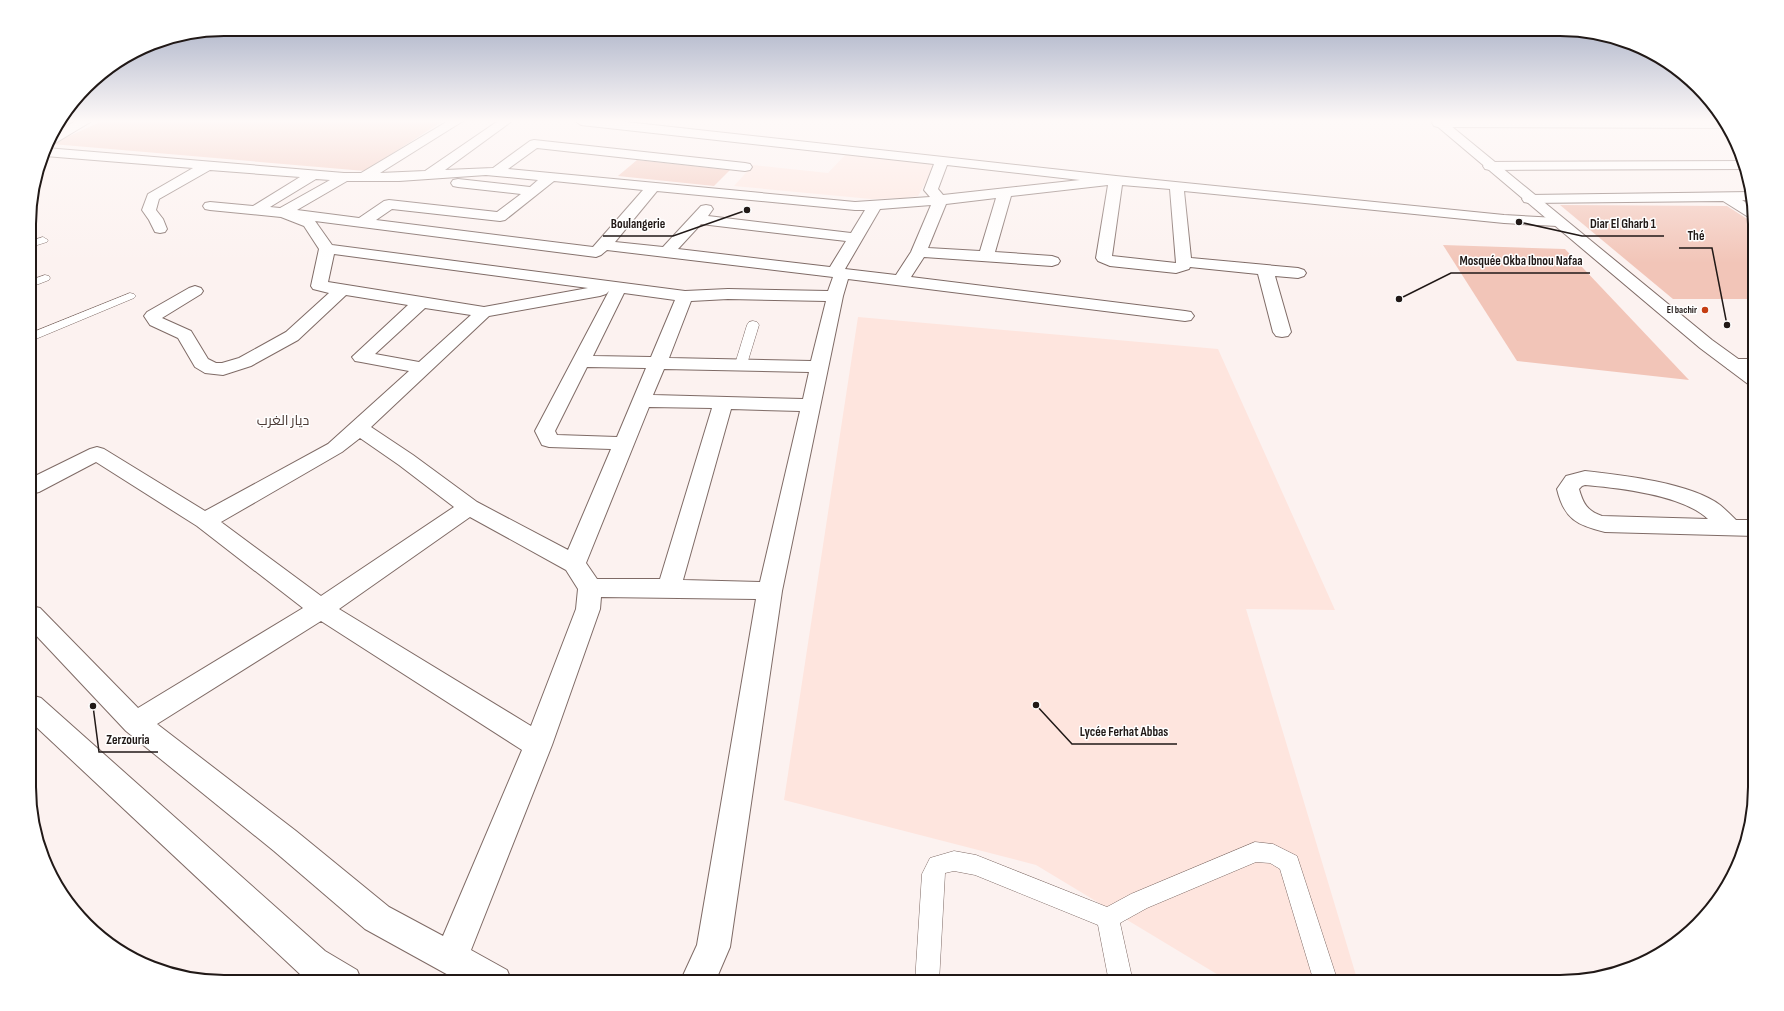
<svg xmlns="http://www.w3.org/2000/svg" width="1784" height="1011" font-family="'Sofia Sans Condensed',Cairo,sans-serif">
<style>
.built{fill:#fee5de}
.green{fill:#f2c5b8}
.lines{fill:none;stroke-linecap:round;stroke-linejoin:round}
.service-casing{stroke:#7f6b66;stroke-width:1}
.minor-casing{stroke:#7f6b66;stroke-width:2}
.secondary-casing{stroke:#7f6b66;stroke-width:2}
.primary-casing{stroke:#7f6b66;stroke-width:2}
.service{fill:#fff;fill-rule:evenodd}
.minor{fill:#fff;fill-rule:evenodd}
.secondary{fill:#fff;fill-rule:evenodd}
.primary{fill:#fff;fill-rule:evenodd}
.poi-dot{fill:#c53d12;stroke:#fff;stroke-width:1.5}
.labels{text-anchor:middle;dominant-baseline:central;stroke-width:3;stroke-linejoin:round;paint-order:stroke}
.far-poi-label{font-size:10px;font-weight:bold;fill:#211917;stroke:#fff;text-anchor:end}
.quarter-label{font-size:14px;fill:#4c3a35;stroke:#fff}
.rim{fill:none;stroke:#211917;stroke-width:2}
.leader{fill:none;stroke:#211917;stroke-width:1.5}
.callout-dot{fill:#211917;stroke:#fff;stroke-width:1.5}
.callout-label{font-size:13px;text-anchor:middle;font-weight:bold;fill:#211917;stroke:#fff;stroke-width:3;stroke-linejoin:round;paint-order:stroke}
</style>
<rect width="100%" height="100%" fill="#fcf2f0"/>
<!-- built -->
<g class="built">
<path d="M847,153L936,163L918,196L905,198L871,199L734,186L753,165L828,173Z"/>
<path d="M858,317L1218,349L1335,610L1246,609L1358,982H1230L1036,865L784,800Z"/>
</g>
<!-- green -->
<g class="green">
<path d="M102,121H443L365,171L52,144Z"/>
<path d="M637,160L730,170L714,186L618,176Z"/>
<path d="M1560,205L1727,206L1755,224V299H1673Z"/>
<path d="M1443,245L1565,249L1689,380L1517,361Z"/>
</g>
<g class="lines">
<defs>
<g id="service">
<path d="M43,237L48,240L47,242L31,247V241Z"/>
<path d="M45,275L49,276L50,278L49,280L31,287V280Z"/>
<path d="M130,293L134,294L136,296L134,298L31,341V333Z"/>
<path d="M753,321L757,322L759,325L747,364L745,367H737L735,364L747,325L749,322Z"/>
<path d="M1255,842L1273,844L1297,856L1338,982H1314L1280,869L1270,863L1256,862L1147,908L1120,923L1133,982H1109L1098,925L975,875L954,871L945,873L939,982H915L922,874L930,858L954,851L976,855L1107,907L1131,894Z"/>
</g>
<g id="minor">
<path d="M76,121H92L52,145H47L53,133Z"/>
<path d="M448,121H463L380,173L425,171L498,121H512L445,170L493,168L530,141L534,140L745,163L750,164L752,167L750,170L745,171L537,148L508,169L855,202L930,197L924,190L934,164L581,125L575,121H617L1116,176L1504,215L1557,218L1562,219L1564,222L1562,225L1557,226L1504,223L1184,191L1191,258L1298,268L1304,270L1306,273L1304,276L1298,278L1275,276L1291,332L1288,336L1282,337L1276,336L1273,332L1258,274L1190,267L1189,269L1176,273L1110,266L1098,261L1096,258L1108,185L1011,196L995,252L1052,256L1058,258L1060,261L1058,264L1052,266L924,257L911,277L1185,311L1191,312L1194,316L1191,320L1185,321L848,279L843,296L782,591L730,947L715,982H680L697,945L756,599L601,597L600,609L552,745L471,950L507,970L512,982H461L365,929L274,851L126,731L31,630V606L40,608L138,708L303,608L197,526L96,462L39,492L31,494V478L90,449L97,447L104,449L205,511L328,444L409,371L361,362L355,361L352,357L408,305L346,295L298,340L251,366L223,375L205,373L195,367L178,338L150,325L144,316L147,312L189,288L195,286L201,288L203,291L201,294L162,318L191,331L208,359L216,363H222L239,358L286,332L329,293L313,289L311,286L319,249L304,226L281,217L210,210L205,209L203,206L205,203L210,202L253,206L300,177L210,170L159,199L156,210L163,219L167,229L165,232L160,233L155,232L149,220L142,210L148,194L193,168L45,156H44L46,148L344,173H361ZM947,165L1080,180L943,195L938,189ZM486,175L538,180L530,187L458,179L453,180L451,183L453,186L458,187L521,194L497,212L389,200L384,201L359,218L297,210L347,181H399ZM316,179L330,180L280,208L270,207ZM554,181L643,190L593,247L376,220L392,209L500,221L505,220ZM1122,185L1170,189L1176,263L1112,256ZM657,191L855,210H865L851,233L708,216L713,209L711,206L706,205L701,206L663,247L615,242ZM996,198L980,251L928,248L946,204ZM931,205L911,252L896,275L845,269L880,209ZM315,221L596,257L601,255L607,250L833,277L828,291L728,289L685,291L332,245ZM701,224L846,241L830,267L678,249ZM334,254L588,288L484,307L328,282ZM609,291L535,431L542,445L549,447L611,449L568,550L477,502L413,455L371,427L489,316L600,296L606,294ZM624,293L675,300L651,357L593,356ZM728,299L826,301L811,361L669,358L691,301ZM425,308L471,315L419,362L375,354ZM587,367L646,368L617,437L557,435L555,431ZM664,369L809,372L803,399L653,395ZM649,407L712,408L660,579H597L586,563ZM731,409L800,411L760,582L683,580ZM360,438L399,465L454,507L321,596L221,522L342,452ZM470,517L566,570L578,589L576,609L531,726L339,609ZM321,621L522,750L443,936L389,907L296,831L157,724Z"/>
<path d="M1433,121H1725L1728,128L1438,127L1434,126L1432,123Z"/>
<path d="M1745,161L1746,169L1490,170L1485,169L1483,166L1485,163L1490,162Z"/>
<path d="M1751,192L1752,200H1742L1754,208L1755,219L1750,218L1723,201L1529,203L1524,202L1522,199L1524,196L1529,195Z"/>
<path d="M1734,359H1755V371L1728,369L1725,365L1728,361Z"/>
<path d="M1585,471C1622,475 1691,483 1720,505C1726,510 1731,515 1736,520H1755V536L1605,532C1577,525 1564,519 1557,489L1566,476ZM1585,485C1620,488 1683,495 1708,519L1602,516C1587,511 1583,503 1579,489L1582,486Z"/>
</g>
<path id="secondary" d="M1431,121H1445L1712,340L1755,371V386L1748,384L1700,348Z"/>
<path id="primary" d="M31,695L41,698L325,951L357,970L362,982H313L301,975L31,722Z"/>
</defs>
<!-- service casing -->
<use href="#service" class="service-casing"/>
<!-- minor casing -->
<use href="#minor" class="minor-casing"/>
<!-- secondary casing -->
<use href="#secondary" class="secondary-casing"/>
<!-- primary casing -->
<use href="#primary" class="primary-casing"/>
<!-- service -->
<use href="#service" class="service"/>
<!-- minor -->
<use href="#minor" class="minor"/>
<!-- secondary -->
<use href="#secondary" class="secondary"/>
<!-- primary -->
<use href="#primary" class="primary"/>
</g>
<!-- sky -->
<linearGradient id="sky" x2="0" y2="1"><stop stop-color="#9ea7c0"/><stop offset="0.46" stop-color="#fef9f8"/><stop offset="1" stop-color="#fef9f8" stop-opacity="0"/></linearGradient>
<rect width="1784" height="263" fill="url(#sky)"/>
<!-- markers -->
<circle class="poi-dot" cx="1705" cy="310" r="4"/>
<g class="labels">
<!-- far-poi labels -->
<g class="far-poi-label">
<text x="1697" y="310">El bachir</text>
</g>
<!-- quarter labels -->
<g class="quarter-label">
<text x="283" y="420">ديار الغرب</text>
</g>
</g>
<!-- crop -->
<path d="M0 0H1784V1011H0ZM224 36H1560A188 188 0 0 1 1748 224V787A188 188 0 0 1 1560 975H224A188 188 0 0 1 36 787V224A188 188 0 0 1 224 36Z" fill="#fff" fill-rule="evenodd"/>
<path class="rim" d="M224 36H1560A188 188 0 0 1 1748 224V787A188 188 0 0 1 1560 975H224A188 188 0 0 1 36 787V224A188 188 0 0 1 224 36Z"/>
<!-- callouts -->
<path class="leader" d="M747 210L673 236H603M1519 222L1582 236H1664M1727 325L1712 248H1679M1399 299L1451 273H1590M1036 705L1072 744H1177M93 706L99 752H158"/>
<g class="callout-dot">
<circle cx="747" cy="210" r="4"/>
<circle cx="1519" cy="222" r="4"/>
<circle cx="1727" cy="325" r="4"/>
<circle cx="1399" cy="299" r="4"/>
<circle cx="1036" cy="705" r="4"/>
<circle cx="93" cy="706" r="4"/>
</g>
<g class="callout-label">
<text x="638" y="228">Boulangerie</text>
<text x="1623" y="228">Diar El Gharb 1</text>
<text x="1696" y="240">Thé</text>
<text x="1521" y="265">Mosquée Okba Ibnou Nafaa</text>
<text x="1124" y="736">Lycée Ferhat Abbas</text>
<text x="128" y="744">Zerzouria</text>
</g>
</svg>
